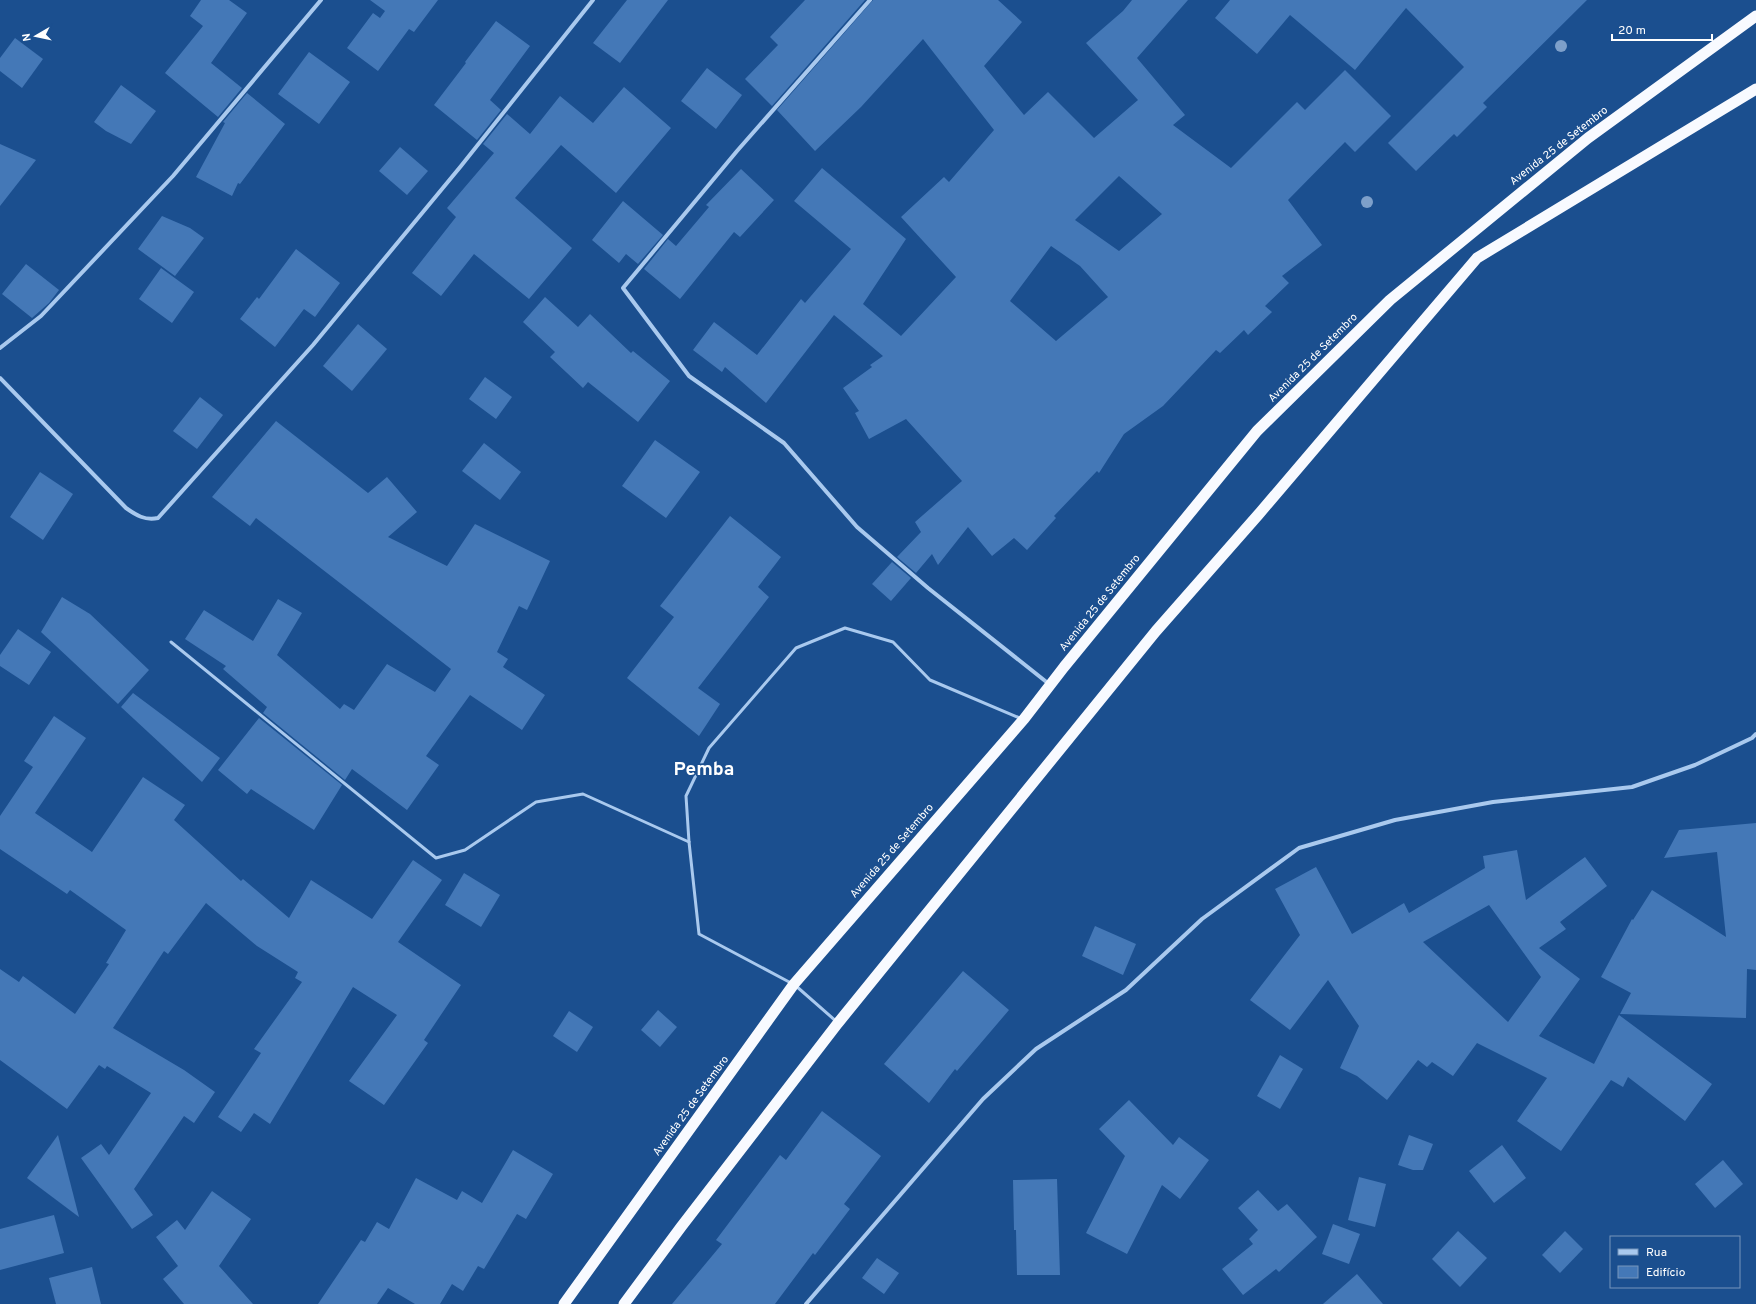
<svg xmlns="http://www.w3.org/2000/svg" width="1756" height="1304" font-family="Overpass,sans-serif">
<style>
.building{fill:#4478b7;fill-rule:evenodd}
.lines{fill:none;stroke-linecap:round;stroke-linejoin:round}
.service{stroke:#a9c9ee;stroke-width:3}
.minor{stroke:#a9c9ee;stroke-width:4}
.trunk{stroke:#f8faff;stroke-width:11}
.tree{fill:#7ea0ca}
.labels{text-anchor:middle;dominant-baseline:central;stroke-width:3.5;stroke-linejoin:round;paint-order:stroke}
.street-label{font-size:11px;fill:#fff;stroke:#1b4f8f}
.town-label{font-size:19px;font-weight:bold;fill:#fff;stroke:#1b4f8f}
</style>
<rect width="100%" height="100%" fill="#1b4f8f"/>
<!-- building -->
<g class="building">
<path d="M201,0H229L247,13L211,63L242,88L218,117L165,73L203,26L190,16Z"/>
<path d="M370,0H438L414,32L409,29L378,71L347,48L373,13L380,18L385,11Z"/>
<path d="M627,0H668L620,63L593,43Z"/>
<path d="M805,0H865L772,106L745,79L778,45L770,37Z"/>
<path d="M873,0H998L1022,22L984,66L1024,115L1048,92L1094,138L1138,100L1086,43L1123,11L1132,0H1188L1137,58L1185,115L1173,125L1231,168L1297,102L1305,110L1345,70L1391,116L1355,152L1345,142L1288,200L1322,245L1282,276L1289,283L1265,306L1272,312L1248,335L1244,330L1220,353L1216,350L1163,406L1124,434L1099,473L1097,471L1054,516L1056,518L1027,550L1014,538L992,556L968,527L938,565L932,554L916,573L897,557L921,532L915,522L962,481L906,419L869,439L855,413L859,411L843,388L872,367L870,365L883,356L834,315L766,403L725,367L722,372L693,350L714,322L757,355L801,299L805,303L851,249L794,201L822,168L906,239L863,304L901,336L956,277L901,217L944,177L949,182L994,130L923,39L861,107L815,151L777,110ZM1119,176L1162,214L1119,251L1075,220ZM1051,246L1080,266L1108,297L1056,341L1010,301Z"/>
<path d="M1230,0H1587L1483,103L1487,107L1457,137L1454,134L1416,171L1388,143L1464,67L1406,8L1355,70L1290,15L1257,54L1215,18Z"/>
<path d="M496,21L530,46L490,100L501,110L477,140L434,105L466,63L465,62Z"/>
<path d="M15,38L43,59L22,88L0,71V58Z"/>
<path d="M309,52L350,82L319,124L278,94Z"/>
<path d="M707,68L742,95L716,129L681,101Z"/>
<path d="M121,85L156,111L131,144L106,131L94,122Z"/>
<path d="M624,87L671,128L616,193L561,145L515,198L572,248L529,299L474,254L441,296L412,273L456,217L447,208L494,153L483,144L507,114L530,134L560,96L593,123Z"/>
<path d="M247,93L285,124L240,184L238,183L232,196L196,177L225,123L223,122Z"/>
<path d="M0,144L36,160L0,206Z"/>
<path d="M400,147L428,171L407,195L379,171Z"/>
<path d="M741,169L774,200L740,237L734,232L680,299L644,269L668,239L676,246L709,207L706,205Z"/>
<path d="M623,201L663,235L638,264L626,254L619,263L592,240Z"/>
<path d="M162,216L190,228L204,238L175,276L138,249Z"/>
<path d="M296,249L340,283L315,317L304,309L275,347L240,319L257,297L259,299Z"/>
<path d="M26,264L59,290L49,303L32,318L2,294Z"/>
<path d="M161,268L194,292L172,323L139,299Z"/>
<path d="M545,297L578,327L590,314L631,353L633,351L670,381L638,422L588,382L583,388L550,357L555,352L523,322Z"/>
<path d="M358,324L387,349L352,391L323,366Z"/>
<path d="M485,377L512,397L496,419L469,399Z"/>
<path d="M200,397L223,415L197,449L173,431Z"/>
<path d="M276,421L368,493L387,477L417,512L388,537L447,566L475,524L550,561L527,610L519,606L497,652L508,659L503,667L545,695L522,730L470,695L426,756L439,765L407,810L352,769L345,780L263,713L267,707L223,669L226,666L185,639L204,610L253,641L278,599L302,613L277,655L340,709L344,704L354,710L387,664L435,692L451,669L256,518L250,526L212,497Z"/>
<path d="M655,440L700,472L666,518L622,486Z"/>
<path d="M484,443L521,472L500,500L462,471Z"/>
<path d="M40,472L73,494L43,540L10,517Z"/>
<path d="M730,516L781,557L758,587L769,597L698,688L720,704L699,736L627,678L674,617L660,606Z"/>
<path d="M892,562L911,578L891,601L872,584Z"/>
<path d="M62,597L90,614L149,670L118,704L41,632Z"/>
<path d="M18,629L51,652L29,685L0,666V655Z"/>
<path d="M133,693L220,758L202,782L121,707Z"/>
<path d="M54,716L86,738L35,813L92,852L143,777L185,805L174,820L241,881L243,879L289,918L311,880L372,919L413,860L442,880L398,942L461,985L424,1040L428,1043L384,1105L349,1081L397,1015L353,987L270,1124L254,1113L241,1132L218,1117L261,1053L254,1049L302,982L295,978L298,972L257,946L206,903L168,954L164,951L113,1028L184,1070L215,1092L194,1123L184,1116L134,1189L153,1215L132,1229L81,1158L101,1144L109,1155L151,1093L107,1066L105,1069L99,1065L67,1109L0,1060V969L19,982L23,976L75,1014L109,964L106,963L126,930L70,890L67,894L0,849V816L33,767L24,761Z"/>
<path d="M259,718L342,785L314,830L251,789L247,794L218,770Z"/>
<path d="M1756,823V970L1747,969L1746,1018L1620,1014L1631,993L1601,977L1632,919L1633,920L1652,890L1726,937L1717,852L1664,858L1679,830Z"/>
<path d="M1517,850L1526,900L1585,857L1607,886L1560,922L1566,929L1539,948L1580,979L1539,1036L1594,1064L1619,1015L1712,1084L1685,1121L1628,1077L1623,1087L1611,1080L1561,1151L1517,1121L1547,1078L1477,1043L1453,1076L1432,1062L1427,1067L1418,1060L1387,1100L1357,1076L1340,1068L1359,1026L1328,980L1290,1030L1250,1000L1300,935L1275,889L1316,867L1352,934L1404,903L1409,913L1485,868L1483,856ZM1489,905L1541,977L1508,1022L1423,942Z"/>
<path d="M464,873L500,895L481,927L445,905Z"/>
<path d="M1095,926L1136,944L1123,975L1082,956Z"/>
<path d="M963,971L1009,1010L957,1071L955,1069L929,1103L884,1064Z"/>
<path d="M658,1010L677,1027L660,1047L641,1030Z"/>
<path d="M569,1011L593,1027L577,1052L553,1036Z"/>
<path d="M1280,1055L1303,1069L1280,1109L1257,1096Z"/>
<path d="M1129,1100L1173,1145L1179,1137L1209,1160L1180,1199L1162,1185L1127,1254L1086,1233L1125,1156L1099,1129Z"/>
<path d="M822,1111L881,1156L844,1204L850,1209L815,1255L813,1253L775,1304H672L722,1244L716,1240L780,1155L786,1160Z"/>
<path d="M58,1135L79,1217L27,1178Z"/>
<path d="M1409,1135L1433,1144L1423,1170H1413L1398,1165Z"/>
<path d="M1502,1145L1526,1178L1494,1203L1469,1171Z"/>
<path d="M513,1150L553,1174L526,1219L517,1214L484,1269L478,1266L463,1291L452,1284L440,1304H415L388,1288L377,1304H318L361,1240L365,1242L377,1222L389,1229L416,1178L457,1200L462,1191L482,1203Z"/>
<path d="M1723,1160L1743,1184L1715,1208L1695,1184Z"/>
<path d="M1359,1177L1386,1184L1375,1227L1348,1220Z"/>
<path d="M1057,1179L1060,1275H1017L1016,1230H1014L1013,1180Z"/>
<path d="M1258,1190L1278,1211L1287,1204L1317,1237L1279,1272L1276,1269L1243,1295L1222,1269L1253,1244L1249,1239L1258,1230L1238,1208Z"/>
<path d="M212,1191L251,1219L219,1266L253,1304H184L163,1279L178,1266L156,1237L177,1220L185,1230Z"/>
<path d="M54,1215L64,1253L0,1270V1229Z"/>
<path d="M1333,1224L1360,1234L1349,1264L1322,1254Z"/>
<path d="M1458,1231L1487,1258L1460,1287L1432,1259Z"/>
<path d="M1565,1231L1583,1249L1560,1273L1542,1255Z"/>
<path d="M877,1258L899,1273L884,1294L862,1278Z"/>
<path d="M92,1267L101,1304H56L49,1278Z"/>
<path d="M1357,1274L1383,1304H1323Z"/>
</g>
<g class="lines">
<!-- service -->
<g class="service">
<path d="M171,642L436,858L465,850L536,802L583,794L689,842"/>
<path d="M791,983L699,934L689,842L686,796L709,748L796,648L845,628L893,642L930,680L1022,719"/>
<path d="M796,986L837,1022"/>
</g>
<!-- minor -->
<g class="minor">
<path d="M870,0L737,151L623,288L689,376L784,443L857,527L928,588L1049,684"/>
<path d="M0,348L41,316L173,176L321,0"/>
<path d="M0,378L126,508C136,515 145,521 158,518L313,345L461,166L593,0"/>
<path d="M806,1304L983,1099L1036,1049L1126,990L1202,919L1299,848L1395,820L1493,802L1632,787L1695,765L1752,738L1756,734"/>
</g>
<!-- trunk -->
<g class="trunk">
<path d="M564,1304L794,984L1024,719L1064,667L1257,431L1390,300L1588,138L1756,16"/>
<path d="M624,1304L681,1227L838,1023L1156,631L1258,515L1477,258L1756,89"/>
</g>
</g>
<!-- trees -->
<g class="tree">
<circle cx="1561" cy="46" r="6"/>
<circle cx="1367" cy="202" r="6"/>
</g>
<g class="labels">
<!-- street labels -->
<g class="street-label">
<text transform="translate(1559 146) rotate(-38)">Avenida 25 de Setembro</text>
<text transform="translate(1313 358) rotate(-45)">Avenida 25 de Setembro</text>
<text transform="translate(1100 603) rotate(-51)">Avenida 25 de Setembro</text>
<text transform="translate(892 851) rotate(-49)">Avenida 25 de Setembro</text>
<text transform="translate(691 1106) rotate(-54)">Avenida 25 de Setembro</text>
</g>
<!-- town labels -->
<g class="town-label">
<text x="704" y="770">Pemba</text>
</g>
</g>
<!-- legend -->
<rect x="1610" y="1236" width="130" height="52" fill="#1b4f8f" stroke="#7695bc"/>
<rect x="1618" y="1249" width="20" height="6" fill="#a9c9ee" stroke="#7695bc"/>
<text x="1646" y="1256" font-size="12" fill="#ffffff">Rua</text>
<rect x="1618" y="1266" width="20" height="12" fill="#4478b7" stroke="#7695bc"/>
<text x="1646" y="1276" font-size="12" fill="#ffffff">Edifício</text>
<!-- north arrow -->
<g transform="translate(36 36) rotate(261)" stroke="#1b4f8f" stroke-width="3" paint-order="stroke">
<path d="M0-3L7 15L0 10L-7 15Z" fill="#ffffff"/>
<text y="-6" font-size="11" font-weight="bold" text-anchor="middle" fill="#ffffff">N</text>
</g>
<!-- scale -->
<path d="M1612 34v6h100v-6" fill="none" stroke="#ffffff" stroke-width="2"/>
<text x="1618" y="34" font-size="12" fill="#ffffff" stroke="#1b4f8f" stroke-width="3" paint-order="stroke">20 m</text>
</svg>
